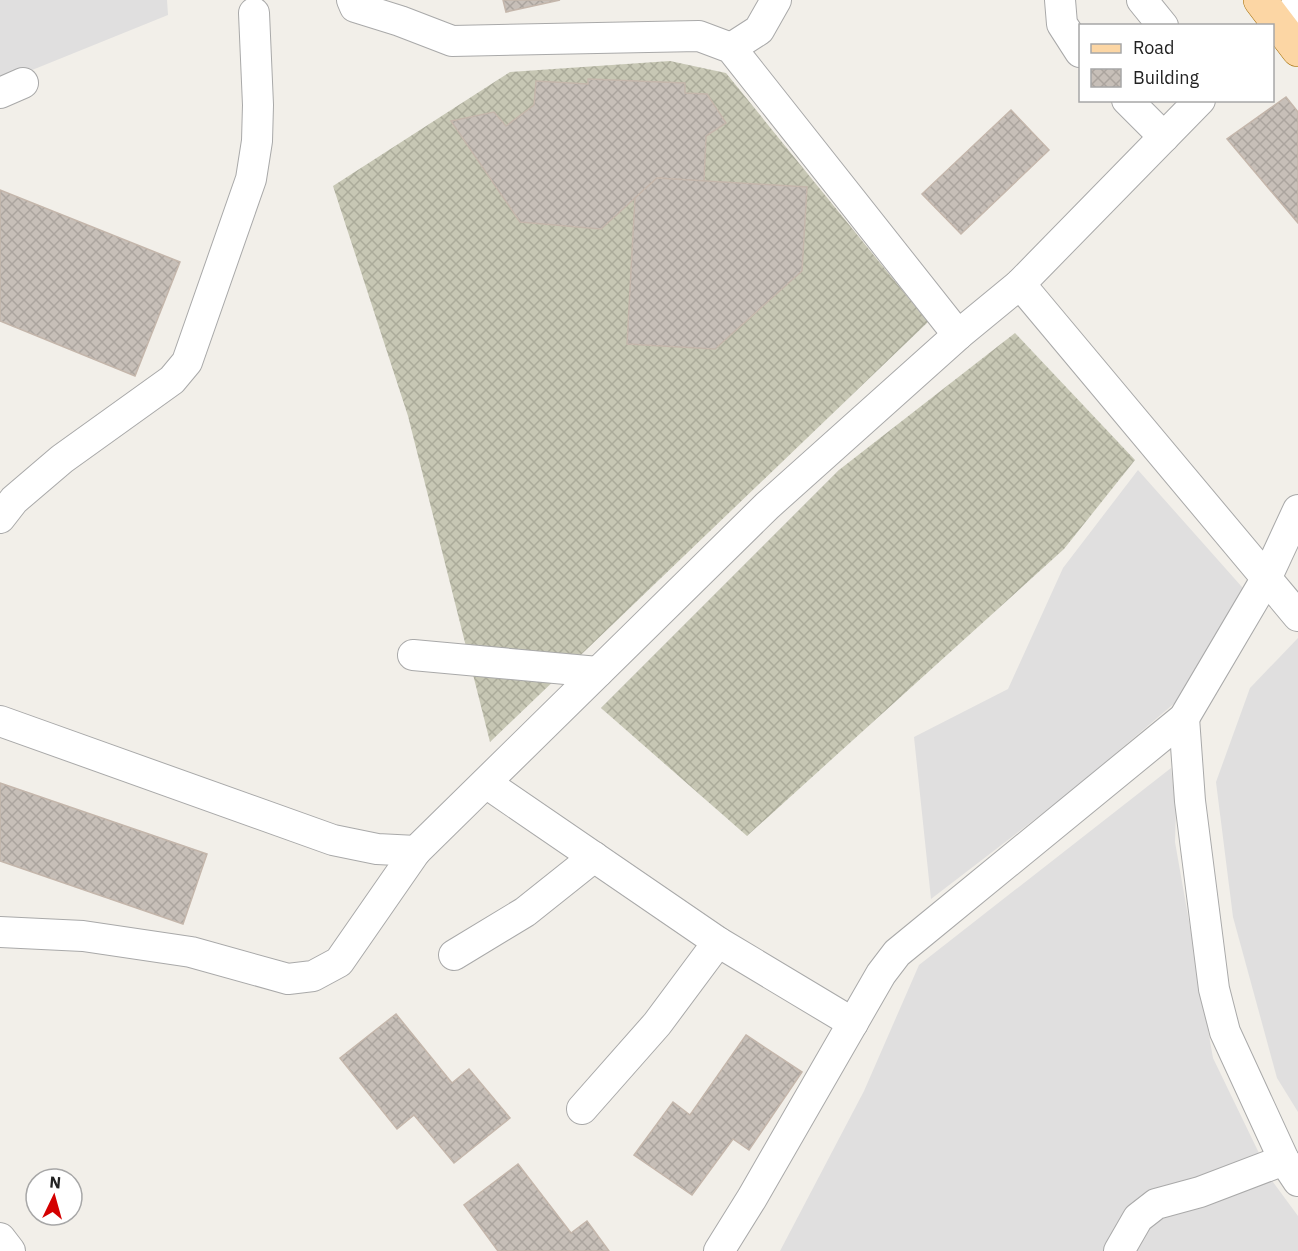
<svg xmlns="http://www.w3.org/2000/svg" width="1298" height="1251" font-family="'IBM Plex Sans',sans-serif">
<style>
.residential{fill:#e0dfdf}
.construction{fill:url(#construction-cross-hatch)}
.building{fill:url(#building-cross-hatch);stroke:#c4b6ab;stroke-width:1.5}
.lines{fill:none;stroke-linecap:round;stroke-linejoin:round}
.minor-casing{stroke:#a9a9a9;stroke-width:32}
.major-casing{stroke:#a06b00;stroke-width:34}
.minor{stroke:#fff;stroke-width:30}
.major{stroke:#fcd6a4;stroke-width:33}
</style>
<defs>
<pattern id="construction-cross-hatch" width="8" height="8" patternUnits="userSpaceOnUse" patternTransform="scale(1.5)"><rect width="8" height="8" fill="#c7c7b4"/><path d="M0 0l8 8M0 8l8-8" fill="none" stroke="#abab9a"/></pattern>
<pattern id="building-cross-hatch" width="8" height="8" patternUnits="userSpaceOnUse" patternTransform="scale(1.5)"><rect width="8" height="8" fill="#c7bfb8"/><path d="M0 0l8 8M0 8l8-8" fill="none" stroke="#aba49e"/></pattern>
</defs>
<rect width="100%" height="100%" fill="#f2efe9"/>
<!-- residential -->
<g class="residential">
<path d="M0,0H167L168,15L0,83Z"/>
<path d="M1138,470L1250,596L1197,684L1069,793L931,899L914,737L1008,689L1063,568Z"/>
<path d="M1298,638V1112L1277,1078L1233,917L1216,782L1250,688Z"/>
<path d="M1171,768L1176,810L1175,842L1213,1058L1273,1182L1298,1216V1251H780L864,1091L919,965Z"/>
</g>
<!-- construction -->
<g class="construction">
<path d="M670,61L726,73L928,322L490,742L408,416L333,186L510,72Z"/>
<path d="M1015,333L1135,460L1064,549L747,836L601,708L839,470Z"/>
</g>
<!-- building -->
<g class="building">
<path d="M503,0H560L506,12Z"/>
<path d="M588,79L685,83V93L707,94L726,123L706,136L704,181L657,178L601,229L520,222L451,121L494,112L506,126L534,105L536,81L588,84Z"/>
<path d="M1286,97L1298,112V223L1227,139Z"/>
<path d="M1011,110L1049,150L961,234L922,194Z"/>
<path d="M657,178L807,187L802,271L715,349L627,344L635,198Z"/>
<path d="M0,190L180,262L135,376L0,321Z"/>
<path d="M0,783L207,854L183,924L0,861Z"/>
<path d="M396,1014L452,1083L469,1069L510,1118L454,1163L414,1115L397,1129L340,1058Z"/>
<path d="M746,1035L802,1072L749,1150L733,1139L692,1195L634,1155L673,1102L690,1115Z"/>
<path d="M518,1164L571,1233L587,1221L609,1251H498L464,1205Z"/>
</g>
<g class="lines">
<defs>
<g id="minor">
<path d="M352,0L355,7L400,21L452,41L699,36L731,48L958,335"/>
<path d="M1060,0L1062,24L1080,52"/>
<path d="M1142,0L1163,26"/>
<path d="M1272,26L1298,7"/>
<path d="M731,48L759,30L776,0"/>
<path d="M0,93L23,83"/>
<path d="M1127,100L1164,137"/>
<path d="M1020,284L1298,616"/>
<path d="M0,518L14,500L62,459L172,380L187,362L251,179L257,141L258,105L254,13"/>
<path d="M413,655L598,672"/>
<path d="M1184,718L1190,801L1214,989L1225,1032L1284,1160L1298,1181"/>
<path d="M0,721L333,840L377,849L416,851L767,506L958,335L1020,284L1200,100"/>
<path d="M486,783L718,942L853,1023"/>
<path d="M0,932L83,936L191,952L288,979L313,976L339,962L416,851"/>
<path d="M454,955L525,912L594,857"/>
<path d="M582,1109L657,1024L718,942"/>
<path d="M0,1238L10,1251"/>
<path d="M719,1251L752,1198L881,974L897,953L1184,718L1266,579L1298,510"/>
<path d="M1119,1251L1138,1218L1156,1204L1200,1192L1284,1160"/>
</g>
<path id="major" d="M1260,0L1298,50"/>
</defs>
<!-- minor casing -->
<use href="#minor" class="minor-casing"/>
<!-- major casing -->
<use href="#major" class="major-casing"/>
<!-- minor -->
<use href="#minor" class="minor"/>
<!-- major -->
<use href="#major" class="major"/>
</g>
<!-- legend -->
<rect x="1079" y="24" width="195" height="78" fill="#ffffff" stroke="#a7a7a7" stroke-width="1.5"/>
<rect x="1091" y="44" width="30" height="9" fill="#fcd6a4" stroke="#a7a7a7" stroke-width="1.5"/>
<text x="1133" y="54" font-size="18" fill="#222222">Road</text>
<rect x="1091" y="69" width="30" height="18" fill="url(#building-cross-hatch)" stroke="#a7a7a7" stroke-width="1.5"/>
<text x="1133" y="84" font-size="18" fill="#222222">Building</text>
<!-- north arrow -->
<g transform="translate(54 1197) rotate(5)"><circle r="28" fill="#ffffff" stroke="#a7a7a7" stroke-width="1.5"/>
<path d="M0-4.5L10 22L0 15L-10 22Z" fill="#d40000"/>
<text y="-9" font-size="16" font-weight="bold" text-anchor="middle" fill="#222222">N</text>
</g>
</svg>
